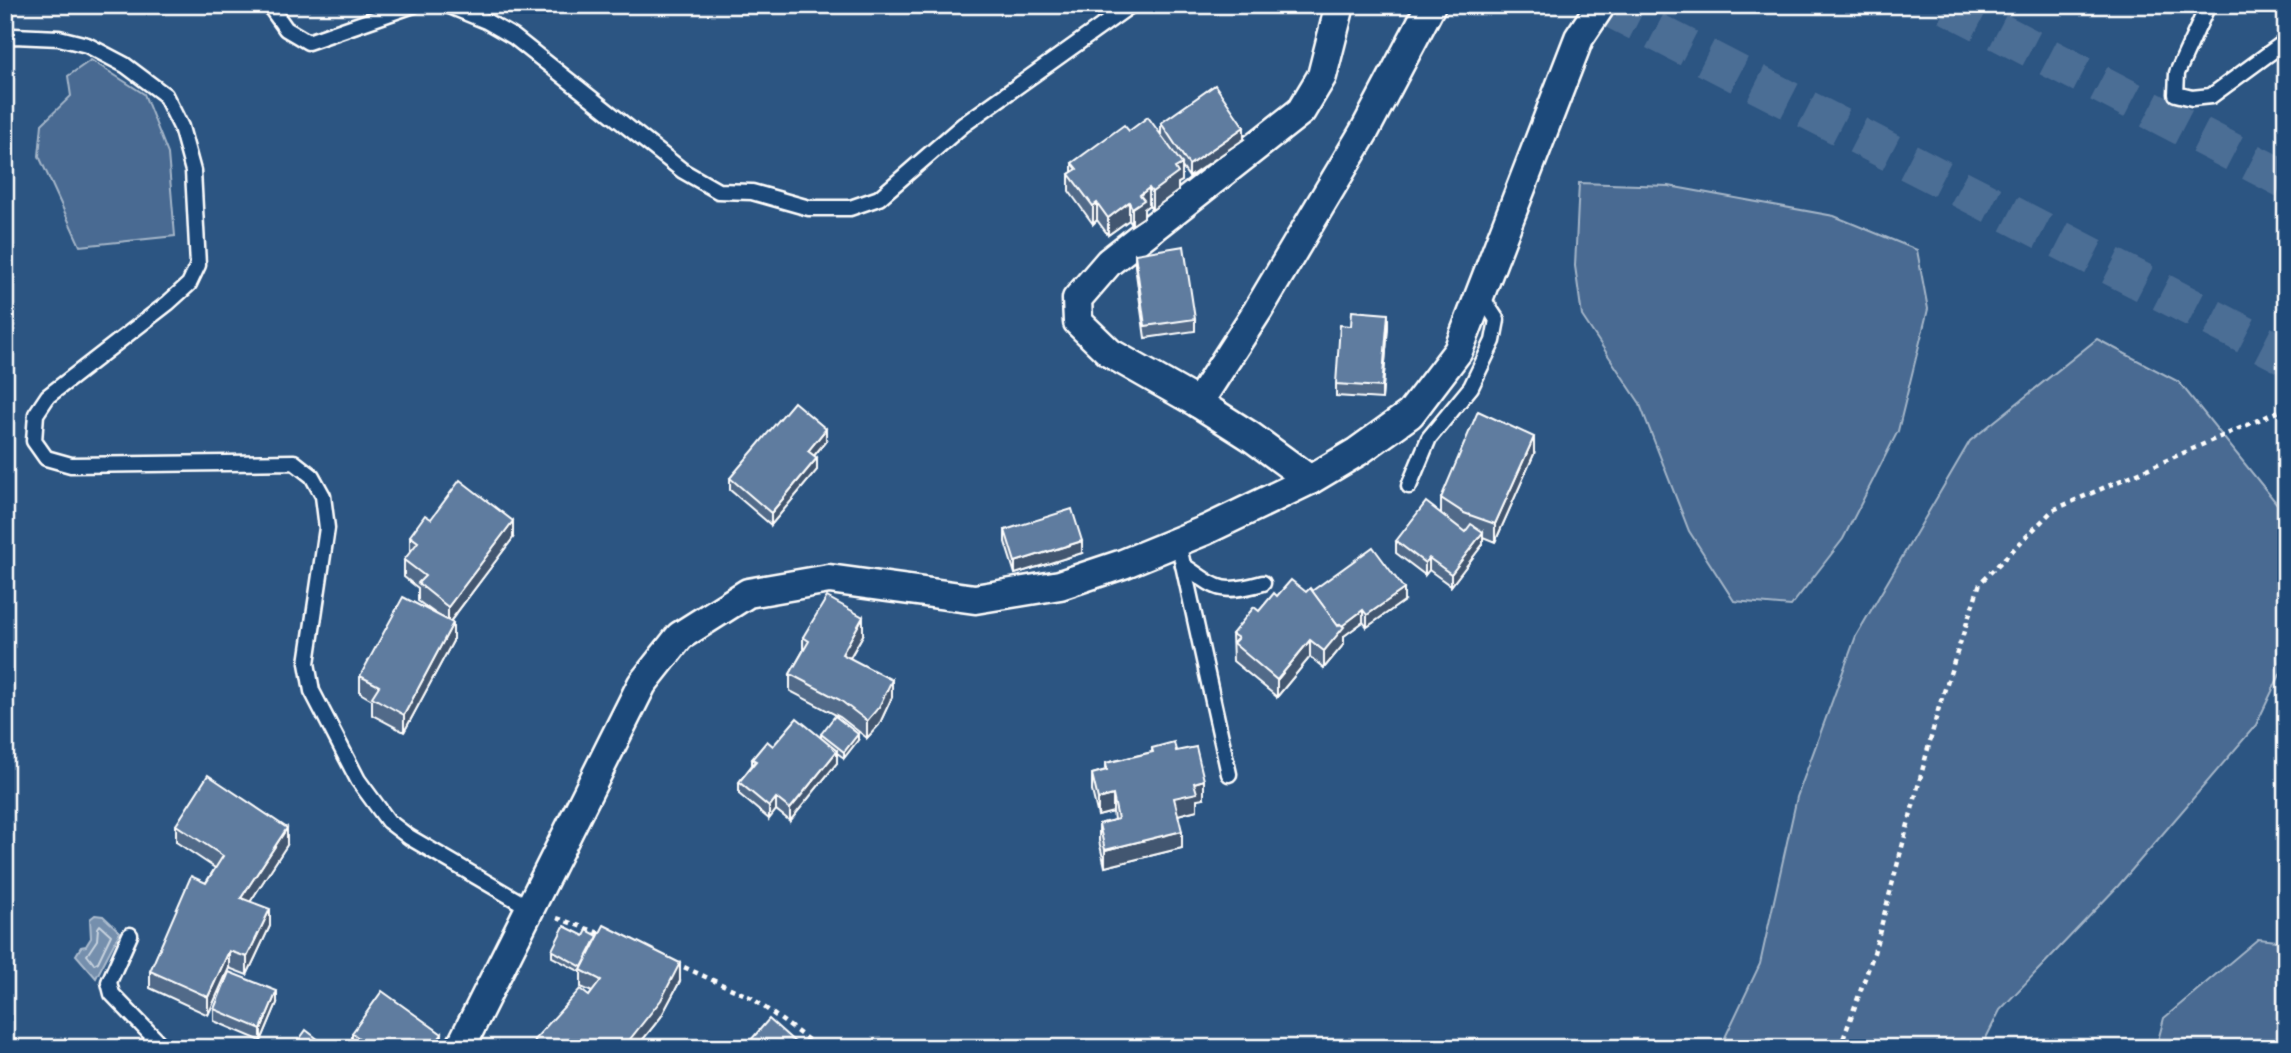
<svg xmlns="http://www.w3.org/2000/svg" width="2291" height="1053" font-family="'Indie Flower',sans-serif">
<style>
.green{fill:#486b92;stroke:#a4b5c8;stroke-width:2}
.water{fill:#748fad;stroke:#acbcce;stroke-width:2}
.lines{fill:none;stroke-linecap:round;stroke-linejoin:round}
.shore{stroke:#c7d2de;stroke-width:2}
.highway-tunnel{stroke:#4c6e95;stroke-width:38;stroke-dasharray:38 19;stroke-linecap:butt}
.lane-casing{stroke:#fff;stroke-width:19}
.street-casing{stroke:#fff;stroke-width:33}
.path{stroke:#fff;stroke-width:4.5;stroke-dasharray:5 5;stroke-linecap:butt}
.lane{stroke:#1f4a7a;stroke-width:14}
.street{stroke:#1f4a7a;stroke-width:28}
.wall{fill:#516b89;stroke:#fff;stroke-width:2}
.shaded-wall{fill:#42576f;stroke:#fff;stroke-width:2}
.building{fill:#5e7c9f;stroke:#fff;stroke-width:2}
</style>
<rect width="100%" height="100%" fill="#2c5582"/>
<filter id="ink" filterUnits="userSpaceOnUse"><feTurbulence type="fractalNoise" baseFrequency=".0143" numOctaves="2"/><feDisplacementMap in="SourceGraphic" scale="14" xChannelSelector="R" yChannelSelector="G"/><feConvolveMatrix kernelMatrix="1 2 1 2 8 2 1 2 1" color-interpolation-filters="sRGB"/></filter>
<g filter="url(#ink)">
<!-- green -->
<g class="green">
<path d="M91,60L144,94L168,154L175,236L80,246L39,156L42,124L71,96L68,76Z"/>
<path d="M1579,183L1669,186L1834,216L1917,250L1928,309L1898,431L1843,539L1791,606L1734,601L1689,531L1639,402L1582,316L1575,266Z"/>
<path d="M2097,339L2179,382L2282,510L2286,528V662L2256,725L2118,886L2000,1010L1981,1048H1720L1760,964L1797,797L1856,636L1970,441Z"/>
<path d="M2258,939L2286,942V1048H2156L2164,1018Z"/>
</g>
<!-- water -->
<path class="water" d="M95,915L103,916L120,932L96,978L76,955L81,947L86,946L91,938L90,919Z"/>
<g class="lines">
<!-- shore -->
<path class="shore" d="M100,925L111,935L98,962L94,964L87,955L97,940L98,928Z"/>
<!-- highway-tunnel -->
<g class="highway-tunnel">
<path d="M1604,5L2286,356"/>
<path d="M1947,5L2286,180"/>
</g>
<defs>
<g id="lane">
<path d="M269,5L286,29L308,42L414,5"/>
<path d="M447,5L486,21L514,37L683,171L718,191L752,192L809,208H850L879,198L963,125L1131,5"/>
<path d="M2208,5L2177,73L2176,94L2192,98L2211,96L2286,41"/>
<path d="M5,38L14,36L59,38L87,45L125,65L165,95L181,127L193,171L198,265L189,284L168,303L48,396L36,414L34,441L46,458L71,465L294,462L312,476L323,496L327,528L307,663L312,691L358,780L388,821L409,837L530,908"/>
<path d="M1409,486L1429,438L1471,387L1493,341L1497,320L1480,294"/>
<path d="M1178,542L1229,774"/>
<path d="M1183,565C1218,589 1220,595 1263,583"/>
<path d="M130,935L109,982L112,994L164,1048"/>
</g>
<g id="street">
<path d="M1198,403L1110,353L1078,322L1077,299L1109,262L1301,111L1322,76L1340,5"/>
<path d="M1310,480L1250,436L1198,403L1258,310L1365,130L1431,5"/>
<path d="M460,1048L642,684L680,636L748,593L829,579L975,599L1060,585L1123,564L1206,530L1310,480L1357,452L1410,414L1458,351L1579,38L1601,5"/>
</g>
</defs>
<!-- lane casing -->
<use href="#lane" class="lane-casing"/>
<!-- street casing -->
<use href="#street" class="street-casing"/>
<!-- path -->
<g class="path">
<path d="M557,918L605,935"/>
<path d="M675,963L752,998L819,1048"/>
<path d="M1840,1048L1874,953L1939,707L1980,583L2053,510L2286,408"/>
</g>
<!-- lane -->
<use href="#lane" class="lane"/>
<!-- street -->
<use href="#street" class="street"/>
</g>
<!-- wall -->
<g class="wall">
<path d="M1161,123L1244,139L1189,177L1182,167V181L1178,183V191L1152,210L1149,205L1144,209V217L1132,225L1129,220L1108,235L1097,220L1093,224L1069,191V174L1072,172V163L1129,131L1161,134Z"/>
<path d="M1135,254L1195,319V331L1145,338L1135,266Z"/>
<path d="M1351,326H1388L1382,399L1336,396V384Z"/>
<path d="M826,441L814,456L817,470L771,525L730,490V478Z"/>
<path d="M1534,454L1495,542L1483,537V544L1451,586L1429,570L1425,575L1396,553V541L1441,513V498Z"/>
<path d="M431,519L513,538L450,622L453,641L404,732L372,715V700L360,693V676L436,614L418,601V588L404,577V560L410,553V536Z"/>
<path d="M1005,530L1082,553L1015,574L1005,542Z"/>
<path d="M1312,591L1404,601L1367,627L1363,622L1344,636V644L1324,668L1310,657L1277,697L1233,661L1232,634L1277,596Z"/>
<path d="M863,635L850,658L892,697L879,725L867,738L840,717L790,691V674L803,651V637Z"/>
<path d="M821,734L858,740L844,758L837,753V763L790,821L776,810L769,819L739,794V782L752,765V759L773,746L821,738Z"/>
<path d="M1152,748L1176,751L1204,798L1197,799V810L1178,815L1182,848L1105,867L1099,841V824L1114,820L1113,812L1098,816L1092,791V774L1106,770V763L1152,752Z"/>
<path d="M176,825L287,845L250,902L270,926L247,975L229,968L208,1015L150,988V971L215,868L176,842Z"/>
<path d="M584,936L680,981L661,1017L636,1048H534V1040L589,996L592,992L581,987V972L552,957V950Z"/>
<path d="M277,1003L261,1041L214,1021V1009Z"/>
<path d="M352,1033L442,1046L441,1048H356L352,1045Z"/>
</g>
<!-- shaded-wall -->
<g class="shaded-wall">
<path d="M1244,127V139L1189,177V165Z"/>
<path d="M1182,164V181L1178,183V191L1152,210V192L1175,168Z"/>
<path d="M1149,188V205L1144,209V217L1132,225V208L1140,195Z"/>
<path d="M1129,202V220L1108,235V218Z"/>
<path d="M1097,203V220L1093,224V206Z"/>
<path d="M1388,314V326L1382,399V387Z"/>
<path d="M826,429V441L808,463V451Z"/>
<path d="M1534,437V454L1495,542V524Z"/>
<path d="M817,458V470L771,525V513Z"/>
<path d="M513,521V538L448,624V607Z"/>
<path d="M1483,532V544L1451,586V574Z"/>
<path d="M1082,541V553L1015,574V562Z"/>
<path d="M1429,558V570L1425,575V563Z"/>
<path d="M1404,589V601L1367,627V615Z"/>
<path d="M1363,610V622L1344,636V644L1324,668V651L1339,628Z"/>
<path d="M863,617V635L842,671V654Z"/>
<path d="M453,623V641L404,732V715Z"/>
<path d="M1310,640V657L1277,697V680Z"/>
<path d="M892,680V697L879,725L867,738V721Z"/>
<path d="M858,734V740L844,758V752Z"/>
<path d="M837,751V763L790,821V809Z"/>
<path d="M1204,780V798L1197,799V810L1174,816V798L1194,783Z"/>
<path d="M1113,795V812L1098,816V799Z"/>
<path d="M776,798V810L769,819V807Z"/>
<path d="M287,828V845L241,916V898Z"/>
<path d="M1182,831V848L1105,867V850Z"/>
<path d="M270,909V926L247,975V957Z"/>
<path d="M229,951V968L208,1015V997Z"/>
<path d="M680,963V981L661,1017L636,1048H623Z"/>
<path d="M277,991V1003L261,1041V1029Z"/>
<path d="M442,1034L441,1048H432Z"/>
</g>
<!-- building -->
<g class="building">
<path d="M1215,85L1244,127L1189,165L1161,123Z"/>
<path d="M1148,117L1182,164L1175,168L1178,173L1152,192L1149,188L1140,195L1144,200L1132,208L1129,202L1108,218L1097,203L1093,206L1069,174L1077,169L1072,163L1124,125L1129,131Z"/>
<path d="M1184,246L1195,319L1145,326L1135,254Z"/>
<path d="M1352,311L1388,314L1382,387L1336,384L1340,325L1351,326Z"/>
<path d="M794,402L826,429L808,451L817,458L771,513L730,478Z"/>
<path d="M1478,411L1534,437L1495,524L1464,513L1441,498Z"/>
<path d="M460,480L513,521L448,607L418,583L425,576L404,560L418,542L410,536L425,515L431,519Z"/>
<path d="M1426,502L1465,532L1471,524L1483,532L1451,574L1429,558L1425,563L1396,541Z"/>
<path d="M1072,509L1082,541L1015,562L1005,530Z"/>
<path d="M1373,547L1404,589L1367,615L1363,610L1342,626L1340,624L1338,626L1312,591Z"/>
<path d="M1291,580L1306,592L1310,588L1338,626L1340,624L1344,627L1324,651L1310,640L1277,680L1233,643L1238,638L1232,634L1254,607L1259,611L1274,593L1277,596Z"/>
<path d="M403,597L453,623L404,715L372,697L379,686L360,676Z"/>
<path d="M827,597L863,617L842,654L892,680L879,707L867,721L840,700L790,674L809,641L803,637Z"/>
<path d="M835,716L858,734L844,752L821,734Z"/>
<path d="M797,718L837,751L790,809L776,798L769,807L739,782L756,761L752,759L767,741L773,746Z"/>
<path d="M1174,742L1176,751L1196,747L1204,780L1194,783L1197,793L1174,798L1182,831L1105,850L1099,824L1118,819L1113,795L1098,799L1092,774L1107,770L1106,763L1153,752L1152,748Z"/>
<path d="M208,775L287,828L241,898L270,909L247,957L229,951L208,997L150,971L191,876L206,883L223,856L176,825Z"/>
<path d="M604,925L680,963L661,1000L623,1048H542L534,1040L580,989L589,996L601,980L581,970Z"/>
<path d="M564,926L584,936L587,930L598,936L582,967L552,950Z"/>
<path d="M229,972L277,991L261,1029L214,1009Z"/>
<path d="M382,991L442,1034L432,1048H372L352,1033Z"/>
<path d="M769,1019L797,1044L793,1048H744Z"/>
<path d="M306,1030L328,1047V1048H293Z"/>
</g>
</g>
<!-- margin -->
<rect width="2291" height="1053" fill="none" stroke="#1f4a7a" stroke-width="28"/>
<rect x="14" y="14" width="2263" height="1025" fill="none" stroke="#fff" stroke-width="2.5" filter="url(#ink)"/>
</svg>
